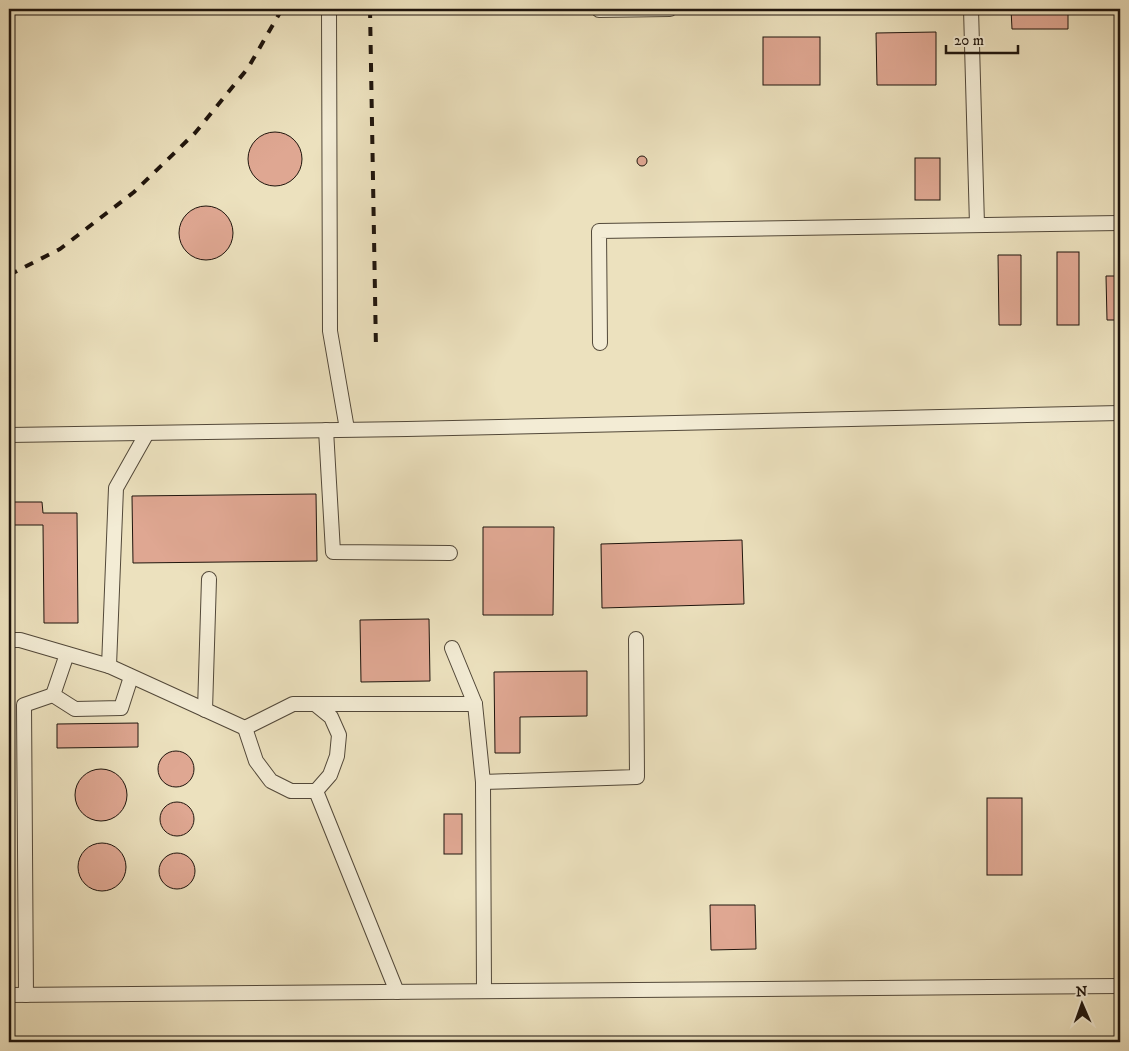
<svg xmlns="http://www.w3.org/2000/svg" width="1129" height="1051" font-family="'IM FELL DW Pica',serif">
<style>
.building{fill:#dfa792;stroke:#1f150d}
.lines{fill:none;stroke-linecap:round;stroke-linejoin:round}
.lane-casing{stroke:#524839;stroke-width:16}
.lane{stroke:#f3ecd5;stroke-width:14}
.rail{stroke:#1f150d;stroke-width:4;stroke-dasharray:9 9;stroke-linecap:butt}
</style>
<rect width="100%" height="100%" fill="#ece1be"/>
<filter id="stains"><feTurbulence type="fractalNoise" baseFrequency=".004" numOctaves="4"/><feColorMatrix values="0 0 0 0 .2 0 0 0 0 .09 0 0 0 0 .02 0 0 0 .5 -.17"/></filter>
<radialGradient id="worn" r=".72"><stop offset=".6" stop-color="#630" stop-opacity="0"/><stop offset="1" stop-color="#630" stop-opacity=".3"/></radialGradient>
<!-- building -->
<g class="building">
<path d="M1011,9H1068V29H1012Z"/>
<path d="M936,32V85H877L876,33Z"/>
<rect x="763" y="37" width="57" height="48"/>
<circle cx="275" cy="159" r="27"/>
<circle cx="642" cy="161" r="5"/>
<rect x="915" y="158" width="25" height="42"/>
<circle cx="206" cy="233" r="27"/>
<rect x="1057" y="252" width="22" height="73"/>
<path d="M998,255H1021V325H999Z"/>
<path d="M1106,276H1120V320H1107Z"/>
<path d="M316,494L317,561L133,563L132,496Z"/>
<path d="M9,502H42L43,513H77L78,623H44L43,525H9Z"/>
<path d="M483,527H554L553,615H483Z"/>
<path d="M742,540L744,604L602,608L601,544Z"/>
<path d="M429,619L430,681L361,682L360,620Z"/>
<path d="M587,671V716L520,717V753H495L494,672Z"/>
<path d="M138,723V747L57,748V724Z"/>
<circle cx="176" cy="769" r="18"/>
<circle cx="101" cy="795" r="26"/>
<rect x="987" y="798" width="35" height="77"/>
<circle cx="177" cy="819" r="17"/>
<rect x="444" y="814" width="18" height="40"/>
<circle cx="102" cy="867" r="24"/>
<circle cx="177" cy="871" r="18"/>
<path d="M710,905H755L756,949L711,950Z"/>
</g>
<g class="lines">
<defs>
<g id="lane">
<path d="M329,9L330,331L347,429"/>
<path d="M971,9L977,225"/>
<path d="M599,10L670,9"/>
<path d="M600,343L599,231L1120,223"/>
<path d="M326,430L333,552L450,553"/>
<path d="M9,435L407,429L1120,413"/>
<path d="M9,640H20L109,666L116,488L147,433"/>
<path d="M67,654L53,695L75,709L121,708L131,677"/>
<path d="M109,666L245,728L293,704H475L452,648"/>
<path d="M315,704L331,717L339,735L337,756L330,775L316,791"/>
<path d="M475,704L483,782L637,777L636,639"/>
<path d="M205,710L209,579"/>
<path d="M245,728L256,761L271,781L291,791H316L397,992"/>
<path d="M483,782L484,991"/>
<path d="M9,995L1120,986"/>
<path d="M26,995L24,705L53,695"/>
</g>
</defs>
<!-- lane casing -->
<use href="#lane" class="lane-casing"/>
<!-- lane -->
<use href="#lane" class="lane"/>
<!-- rail -->
<g class="rail">
<path d="M370,9L376,350"/>
<path d="M9,275L60,249L134,192L195,133L248,68L282,9"/>
</g>
</g>
<!-- margin -->
<rect width="1129" height="1051" fill="none" stroke="#ece1be" stroke-width="30"/>
<rect x="10" y="10" width="1109" height="1031" fill="none" stroke="#1f150d" stroke-width="2.5"/>
<rect x="15" y="15" width="1099" height="1021" fill="none" stroke="#1f150d"/>
<!-- north arrow -->
<g transform="translate(1082 1004) rotate(358)" stroke="#f3ecd5" stroke-width="4" paint-order="stroke">
<path d="M0-4L9 19L0 12L-9 19Z" fill="#1f150d"/>
<text y="-8" font-size="14" font-weight="bold" text-anchor="middle" fill="#1f150d">N</text>
</g>
<!-- scale -->
<path d="M946 45v8h72v-8" fill="none" stroke="#1f150d" stroke-width="2.5"/>
<text x="954" y="45" font-size="15" fill="#1f150d" stroke="#f3ecd5" stroke-width="4" paint-order="stroke">20 m</text>
<rect width="100%" height="100%" filter="url(#stains)"/>
<rect width="100%" height="100%" fill="url(#worn)"/>
</svg>
